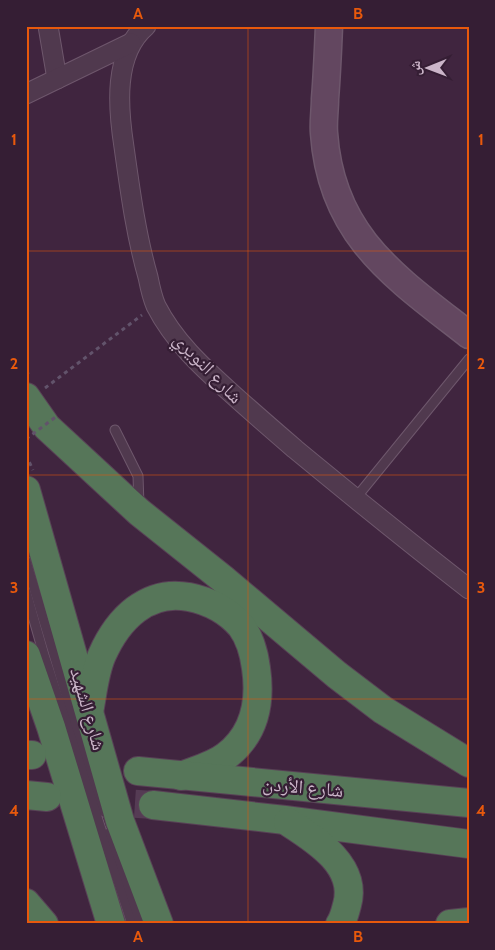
<svg xmlns="http://www.w3.org/2000/svg" width="495" height="950" font-family="Cabin,'Noto Naskh Arabic',sans-serif">
<style>
.lines{fill:none;stroke-linecap:round;stroke-linejoin:round}
.highway-tunnel{stroke:#553b54;stroke-width:28;stroke-dasharray:28 14;stroke-linecap:butt}
.lane-casing{stroke:#6e576c;stroke-width:11}
.street-casing{stroke:#6e576c;stroke-width:21}
.secondary-casing{stroke:#6e576c;stroke-width:29}
.highway-casing{stroke:#584156;stroke-width:30}
.path{stroke:#62536b;stroke-width:3;stroke-dasharray:4 4;stroke-linecap:butt}
.lane{stroke:#50394e;stroke-width:9}
.street{stroke:#50394e;stroke-width:19}
.secondary{stroke:#634760;stroke-width:26}
.highway{stroke:#567659;stroke-width:28}
.path-bridge{stroke:#62536b;stroke-width:3;stroke-dasharray:4 4;stroke-linecap:butt}
.grid{fill:none;stroke:#e8590c;stroke-width:1;stroke-opacity:0.55}
.labels{text-anchor:middle;dominant-baseline:central;stroke-width:4.5;stroke-linejoin:round;paint-order:stroke}
.street-label{font-size:19px;fill:#cbb5c9;stroke:#351e34}
.neatline{fill:none;stroke:#e8590c;stroke-width:2}
.grid-label{font-size:16px;text-anchor:middle;font-weight:bold;fill:#e8590c}
</style>
<rect width="100%" height="100%" fill="#40253f"/>
<g class="lines">
<!-- highway-tunnel -->
<path class="highway-tunnel" d="M93,801L153,805"/>
<defs>
<g id="lane">
<path d="M115,430L138,476L139,505"/>
<path d="M355,499L469,359"/>
<path d="M26,561L70,708L104,812"/>
<path d="M26,592L44,655L132,924"/>
<path d="M110,832L141,924"/>
</g>
<g id="street">
<path d="M48,26L57,79"/>
<path d="M146,26C113,54 118,108 124,147C130,190 136,235 148,277C150,287 152,297 156,306C174,341 201,366 230,392C251,411 273,430 295,449C352,496 410,543 469,589"/>
<path d="M26,94L131,43"/>
</g>
<path id="secondary" d="M329,26C328,50 327,74 325,99C325,110 323,122 324,133C331,236 395,277 469,335"/>
<g id="highway">
<path d="M26,397L47,427L139,512L223,579L337,675L383,710L469,763"/>
<path d="M26,490L120,821L159,924"/>
<path d="M26,655L51,727L111,924"/>
<path d="M90,707C93,690 95,671 102,655C118,619 147,589 189,597C209,601 227,610 241,626C250,638 254,653 256,668C261,702 255,734 226,756C213,766 196,770 181,776"/>
<path d="M26,755H32"/>
<path d="M138,771L469,803"/>
<path d="M26,795L47,797"/>
<path d="M153,805L285,820L469,844"/>
<path d="M288,822C316,840 358,866 347,905C345,912 344,918 340,924"/>
<path d="M26,903L44,924"/>
<path d="M450,924L469,922"/>
</g>
</defs>
<!-- lane casing -->
<use href="#lane" class="lane-casing"/>
<!-- street casing -->
<use href="#street" class="street-casing"/>
<!-- secondary casing -->
<use href="#secondary" class="secondary-casing"/>
<!-- highway casing -->
<use href="#highway" class="highway-casing"/>
<!-- path -->
<g class="path">
<path d="M26,371L30,376"/>
<path d="M45,388L142,315"/>
<path d="M26,455L33,470"/>
</g>
<!-- lane -->
<use href="#lane" class="lane"/>
<!-- street -->
<use href="#street" class="street"/>
<!-- secondary -->
<use href="#secondary" class="secondary"/>
<!-- highway -->
<use href="#highway" class="highway"/>
<!-- path-bridge -->
<path class="path-bridge" d="M26,439L57,416"/>
</g>
<!-- grid -->
<path class="grid" d="M248,26V924M26,251H469M26,475H469M26,699H469"/>
<g class="labels">
<!-- street labels -->
<g class="street-label">
<text transform="translate(208 368) rotate(46)">شارع النويري</text>
<text transform="translate(88 709) rotate(74)">شارع الشهيد</text>
<text transform="translate(303 787) rotate(5)">شارع الأردن</text>
</g>
</g>
<!-- border -->
<rect width="495" height="950" fill="none" stroke="#351e34" stroke-width="55"/>
<!-- north arrow -->
<g transform="translate(428 68) rotate(269)" stroke="#351e34" stroke-width="4" paint-order="stroke">
<path d="M0-4L9 19L0 12L-9 19Z" fill="#cbb5c9"/>
<text y="-8" font-size="14" font-weight="bold" text-anchor="middle" fill="#cbb5c9">ش</text>
</g>
<rect x="28" y="28" width="440" height="894" class="neatline"/>
<g class="grid-label">
<text x="138" y="19">A</text>
<text x="358" y="19">B</text>
<text x="14" y="145">1</text>
<text x="481" y="145">1</text>
<text x="14" y="369">2</text>
<text x="481" y="369">2</text>
<text x="14" y="593">3</text>
<text x="481" y="593">3</text>
<text x="14" y="816">4</text>
<text x="481" y="816">4</text>
<text x="138" y="942">A</text>
<text x="358" y="942">B</text>
</g>
</svg>
